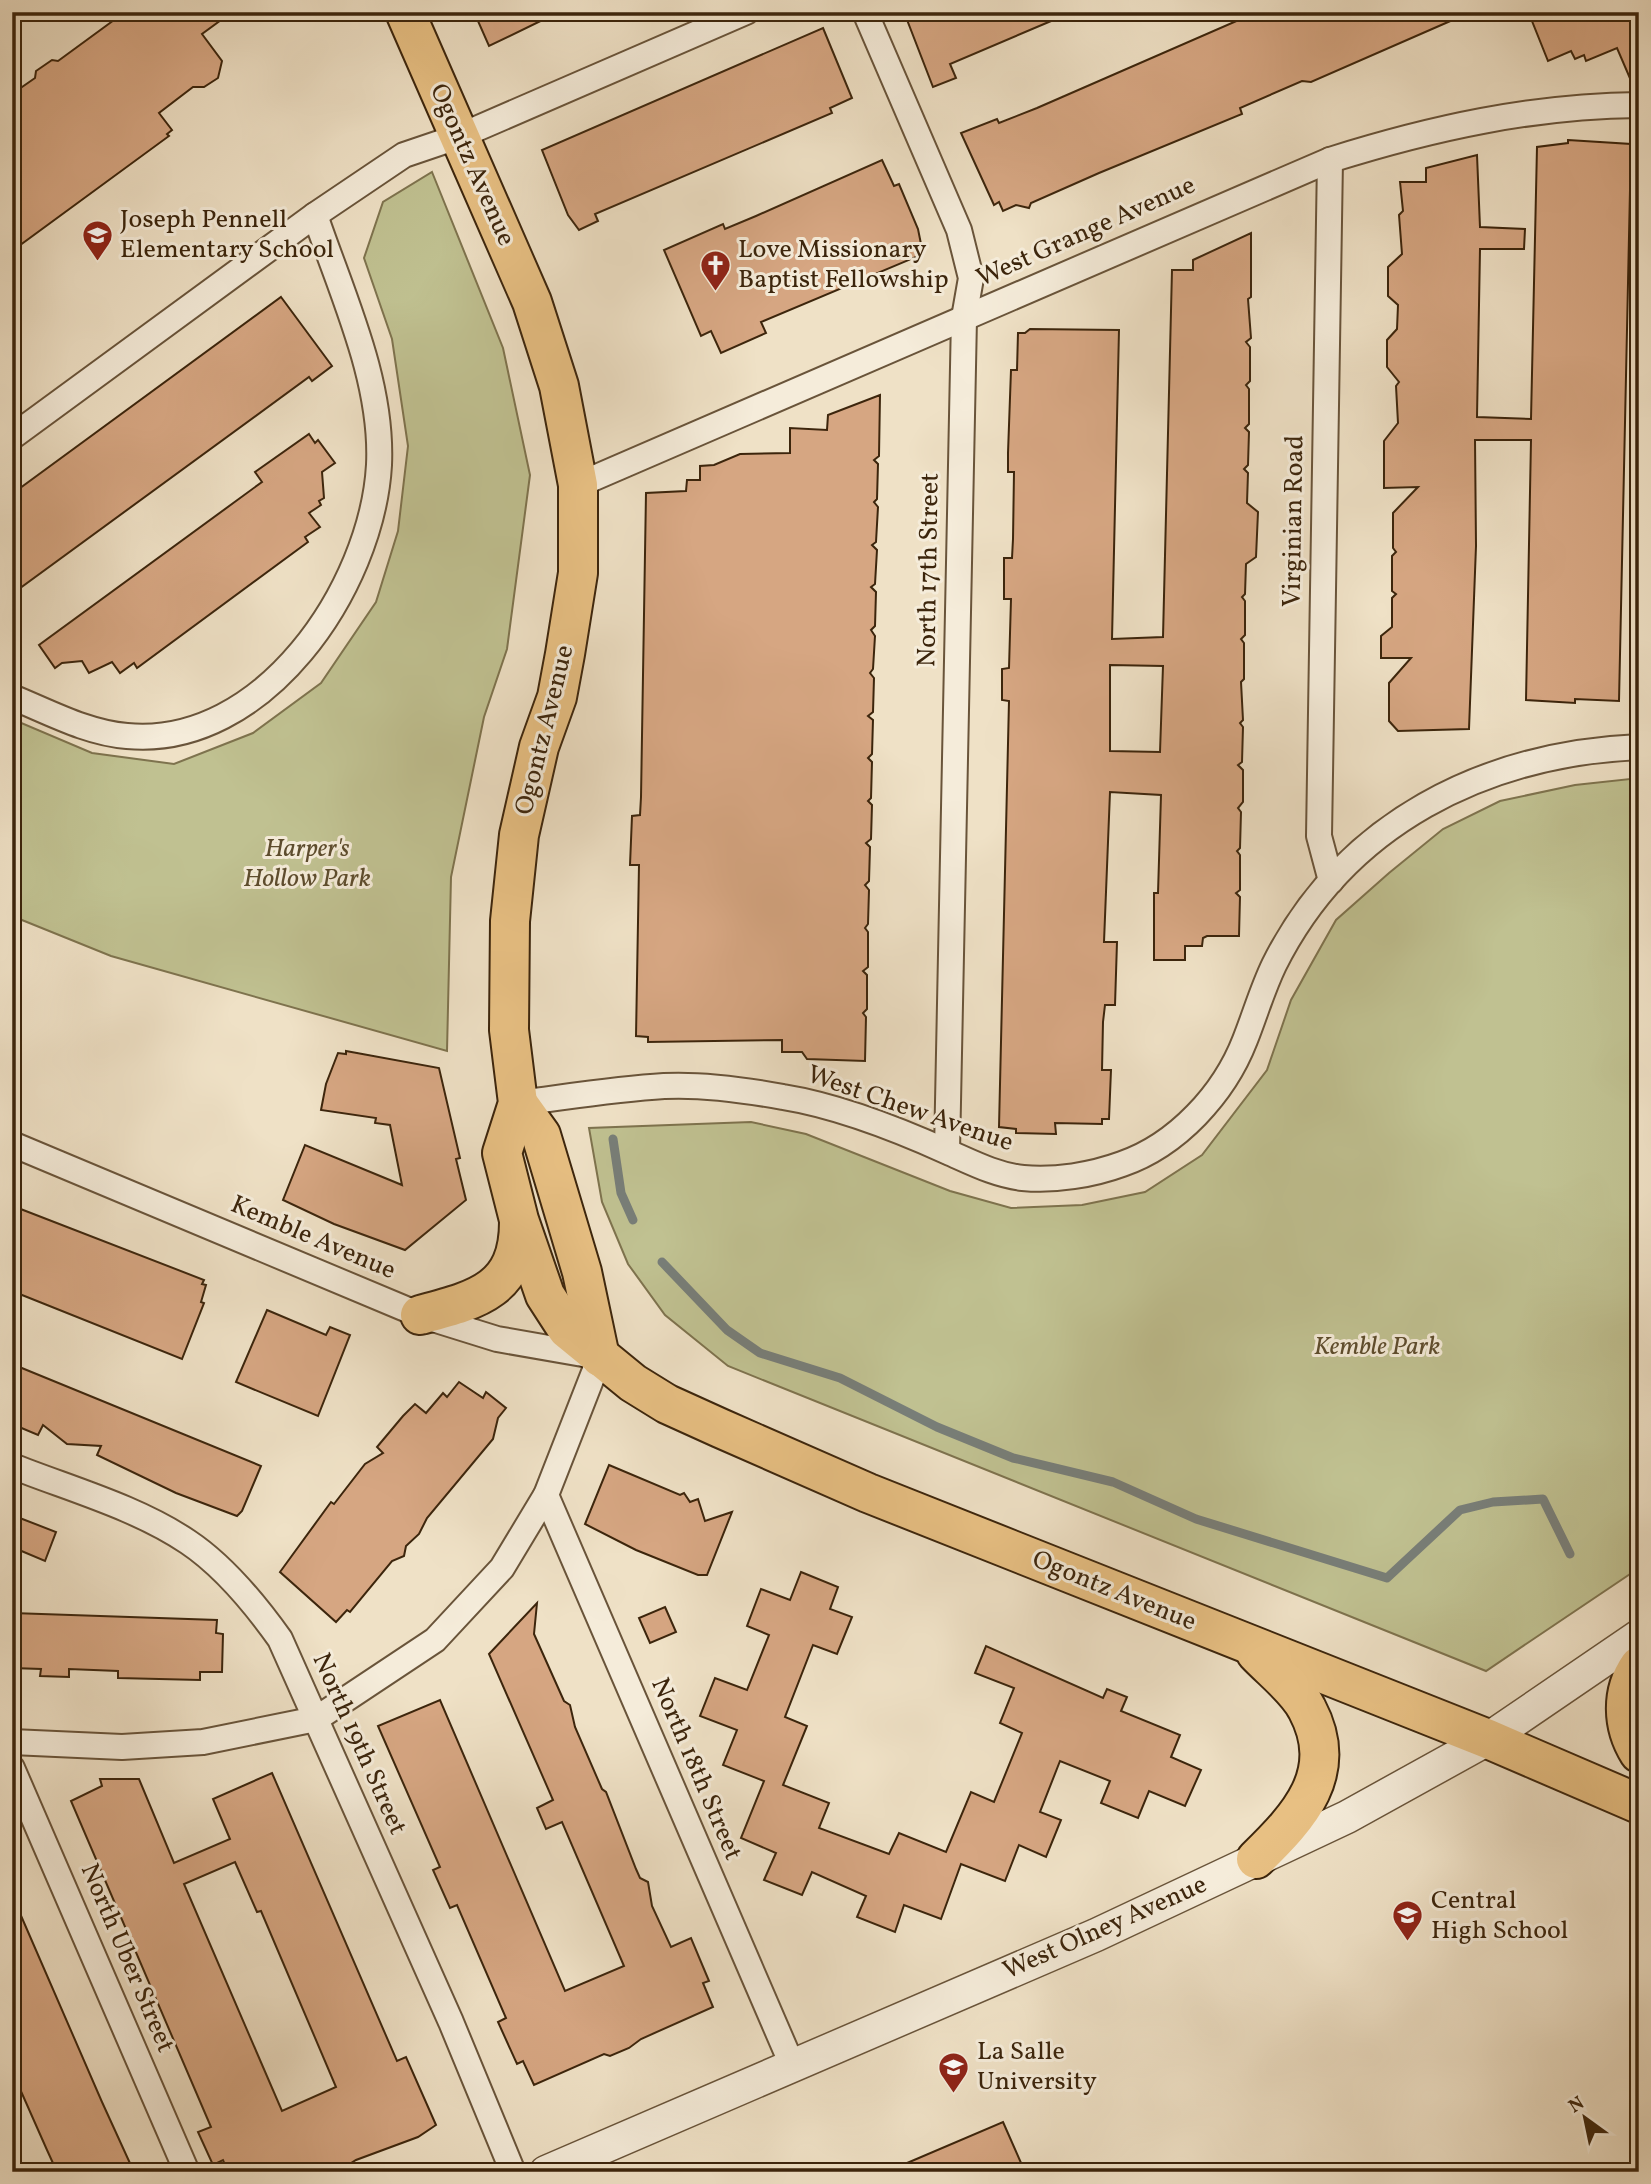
<svg xmlns="http://www.w3.org/2000/svg" width="1651" height="2184" font-family="Vollkorn,serif">
<style>
.green{fill:#c0c191;stroke:#7e734e;stroke-width:2}
.lines{fill:none;stroke-linecap:round;stroke-linejoin:round}
.stream{stroke:#787e78;stroke-width:9}
.building{fill:#d6a682;stroke:#3c250c;stroke-width:2;fill-rule:evenodd}
.minor-casing{stroke:#69543a;stroke-width:28}
.tertiary-casing{stroke:#69543a;stroke-width:35}
.primary-casing{stroke:#3c250c;stroke-width:42}
.minor{stroke:#f5ecda;stroke-width:24}
.tertiary{stroke:#f5ecda;stroke-width:32}
.primary{stroke:#e8c083;stroke-width:38}
.labels{text-anchor:middle;dominant-baseline:central;stroke-width:6;stroke-linejoin:round;paint-order:stroke}
.street-label{font-size:26px;fill:#3c250c;stroke:#f5ecda}
.poi-label{font-size:26px;fill:#3c250c;stroke:#f5ecda;text-anchor:start}
.park-label{font-size:26px;font-style:italic;fill:#5d4c2d;stroke:#f5ecda}
</style>
<rect width="100%" height="100%" fill="#efe1c6"/>
<filter id="stains"><feTurbulence type="fractalNoise" baseFrequency=".00286" numOctaves="4"/><feColorMatrix values="0 0 0 0 .2 0 0 0 0 .09 0 0 0 0 .02 0 0 0 .5 -.17"/></filter>
<radialGradient id="worn" r=".72"><stop offset=".6" stop-color="#630" stop-opacity="0"/><stop offset="1" stop-color="#630" stop-opacity=".3"/></radialGradient>
<!-- green -->
<g class="green">
<path d="M432,172L503,348L530,475L507,649L484,717L451,877L447,1051L111,956L12,916V719L92,753L174,764L253,733L321,683L376,602L398,531L408,446L392,339L364,258L383,202Z"/>
<path d="M1639,778V1568L1486,1671L728,1366L665,1315L628,1264L602,1202L589,1128L751,1122L806,1134L950,1191L1011,1208L1082,1205L1145,1192L1202,1155L1267,1070L1291,1000L1336,920L1389,873L1443,829L1500,801L1575,785Z"/>
</g>
<g class="lines">
<!-- stream -->
<g class="stream">
<path d="M613,1139L621,1193L633,1220"/>
<path d="M662,1262L727,1330L760,1353L840,1378L937,1427L1013,1458L1113,1482L1196,1519L1387,1578L1460,1510L1493,1502L1543,1499L1570,1554"/>
</g>
</g>
<!-- building -->
<g class="building">
<path d="M125,12H232L202,34L222,61L218,78L204,87H193L159,113L172,130L167,134L169,136L12,251V94L35,78L36,71L52,60L58,61Z"/>
<path d="M474,12H559L489,46Z"/>
<path d="M904,12H1070V13L950,64L956,78L933,87Z"/>
<path d="M1257,12H1471L1311,82L1302,81L1240,108L1242,114L1099,173L1031,203L1029,208L1016,205L1003,211L999,202L994,205L961,133L997,119L999,123L1037,108Z"/>
<path d="M1553,12H1639V90H1635L1617,48L1586,61L1584,55L1575,59L1571,51L1548,61L1532,21Z"/>
<path d="M823,28L852,98L830,108L832,113L595,214L598,221L579,230L568,215L542,150Z"/>
<path d="M1568,140L1631,144L1619,701L1575,699V703L1526,700L1531,440H1475L1476,546L1469,729L1398,731L1389,721V683L1411,658H1381V636L1392,627V598L1396,594L1392,591V556L1396,552L1393,548V513L1418,487L1384,488V441L1398,423L1396,386L1399,382L1387,367V340L1397,329L1398,305L1388,296V267L1402,254L1399,215L1403,211L1400,182H1426V168L1477,155L1480,227L1525,229L1524,249H1480L1477,417L1531,419L1537,147L1568,143Z"/>
<path d="M882,160L894,186L899,184L918,229L923,254L761,322L766,333L721,353L711,331L701,336L664,250L723,224L725,229L756,216Z"/>
<path d="M1251,233V297L1248,299L1251,338L1246,342L1250,347V381L1246,385L1249,389V424L1245,428L1249,432L1248,465L1244,469L1248,473L1247,503L1258,512L1256,557L1246,564L1245,594L1242,597L1245,601V635L1241,639L1244,643V679L1241,682L1243,720L1240,723L1243,727L1242,762L1238,765L1243,770V802L1238,808L1241,812L1240,848L1237,851L1240,855V890L1236,893L1240,897L1239,936H1207L1203,938L1202,946H1185V960H1154V893H1158L1161,795L1110,792L1104,942H1117L1115,1005H1105L1103,1022L1102,1070H1111L1109,1119H1102V1124L1055,1123L1056,1134L1016,1133V1129L999,1127L1009,701L1002,700V669L1009,668L1011,599H1004V558H1012L1013,539L1014,472H1008V453L1011,370H1017L1018,333H1025L1030,329L1119,330L1112,639L1163,637L1172,270H1193V260ZM1110,665L1163,666L1160,752L1110,751Z"/>
<path d="M281,297L332,366L312,381L309,377L12,594V494Z"/>
<path d="M880,395L879,456L874,460L878,464L877,499L874,502L878,507L876,542L872,545L877,550L875,584L871,587L876,592L875,626L871,630L875,636L873,669L870,673L874,678L873,712L868,716L873,720L872,754L868,758L872,762L871,798L868,801L872,805L871,839L866,843L870,847L869,881L865,885L869,890L868,924L865,928L868,932V967L863,971L867,975V1009L863,1013L866,1017L865,1061L807,1059L802,1052H782V1040L648,1042V1037L636,1036L639,865H630L632,816L640,815L641,797L646,493L686,491L687,480H700V466L714,465L740,454L790,453V428L827,430L828,415Z"/>
<path d="M309,434L315,443L318,440L335,463L322,472L324,498L319,501L321,505L309,513L320,527L305,537L308,542L137,668L134,663L120,673L112,662L89,673L82,661L62,663L55,668L39,645L262,482L255,472Z"/>
<path d="M346,1051L439,1068L460,1158L456,1159L466,1200L405,1250L334,1224L283,1200L305,1145L402,1185L390,1125L375,1123L376,1118L321,1110L326,1084L338,1053L346,1054Z"/>
<path d="M18,1208L204,1280L202,1284L206,1285L201,1302L204,1303L182,1359L12,1291V1222Z"/>
<path d="M267,1310L326,1335L330,1327L350,1335L318,1416L236,1382Z"/>
<path d="M12,1364L261,1466L242,1511L237,1516L176,1493L97,1455L101,1446L67,1444L43,1425L38,1435L12,1424Z"/>
<path d="M459,1382L483,1398L486,1392L506,1408L498,1418L493,1439L427,1518L419,1534L406,1546L404,1556L392,1561L350,1612L347,1610L336,1622L280,1572L331,1502L334,1504L365,1464L383,1453L377,1447L403,1416L415,1404L426,1413L443,1393L447,1397Z"/>
<path d="M609,1465L680,1495L684,1493L690,1502L698,1499L705,1521L732,1512L707,1575H698L636,1550L585,1524Z"/>
<path d="M12,1515L56,1532L45,1561L12,1547Z"/>
<path d="M801,1572L838,1587L830,1609L852,1617L837,1654L813,1645L785,1717L807,1726L783,1785L829,1803L819,1828L889,1854L899,1833L946,1852L971,1792L994,1802L1022,1733L1000,1723L1014,1688L975,1673L986,1646L1103,1698L1107,1689L1127,1697L1121,1711L1180,1735L1171,1757L1201,1770L1185,1806L1149,1791L1138,1818L1101,1803L1110,1781L1060,1761L1040,1812L1061,1820L1046,1857L1019,1845L1005,1881L961,1864L941,1919L904,1905L895,1932L857,1917L866,1896L812,1872L802,1895L764,1880L776,1853L741,1838L764,1781L723,1765L737,1730L700,1716L715,1678L747,1690L769,1635L747,1626L761,1589L790,1600Z"/>
<path d="M537,1603L534,1634L564,1701L570,1705L575,1727L602,1789L606,1792L636,1869L640,1878L648,1882L652,1906L671,1947L691,1938L709,1981L703,1983L713,2007L641,2039L629,2048L610,2056L604,2054L534,2085L523,2061L517,2064L498,2022L506,2018L457,1905L450,1908L433,1870L440,1867L378,1726L440,1700L565,1991L624,1966L562,1822L546,1829L537,1808L553,1800L489,1654Z"/>
<path d="M665,1607L676,1632L650,1643L639,1618Z"/>
<path d="M12,1613L217,1620L216,1633L223,1634L222,1672H200V1680L118,1678V1671L69,1669V1677L40,1676L41,1669L12,1668Z"/>
<path d="M272,1773L397,2061L406,2057L436,2125L418,2137L356,2160L337,2172H228L223,2160L213,2165L198,2132L211,2127L71,1801L102,1786L100,1779H139L174,1863L230,1839L213,1799ZM235,1862L257,1912L261,1911L336,2087L282,2111L184,1884Z"/>
<path d="M12,1895L102,2102L134,2172H57L47,2150L12,2071Z"/>
<path d="M1003,2122L1025,2172H886Z"/>
</g>
<g class="lines">
<defs>
<g id="minor">
<path d="M865,12L959,230L971,278L964,318L947,1151"/>
<path d="M1330,160L1319,836L1331,881"/>
<path d="M12,437L315,215L404,155L460,136L746,12"/>
<path d="M578,485L1330,160C1432,128 1532,106 1639,105"/>
<path d="M12,697C49,712 87,733 127,736C263,749 372,588 379,465C383,380 342,295 315,215"/>
<path d="M518,1103C566,1097 615,1089 664,1086C703,1084 745,1090 783,1097C839,1106 897,1129 948,1152C973,1163 996,1175 1023,1178C1055,1181 1092,1175 1122,1164C1177,1145 1224,1094 1245,1040C1255,1015 1262,990 1274,965C1345,823 1484,754 1639,747"/>
<path d="M12,1144L420,1315L497,1339L600,1357L546,1495L502,1568L435,1640L316,1719L203,1742L122,1747L12,1742"/>
<path d="M12,1466C70,1489 136,1507 188,1542C224,1566 255,1604 280,1639L451,2022L513,2172"/>
<path d="M546,1495L793,2067"/>
<path d="M12,1768L187,2172"/>
</g>
<path id="tertiary" d="M546,2172L1096,1935L1347,1817L1488,1739L1639,1636"/>
<g id="primary">
<path d="M405,12L532,302L559,386L578,485V573L565,654L557,697L539,747L519,835L510,921L509,1030L518,1103L502,1153L519,1220L545,1295L567,1329L633,1383L667,1404L720,1428L868,1493L1488,1739L1639,1804"/>
<path d="M518,1103L541,1135L582,1272L600,1357"/>
<path d="M420,1315C477,1300 519,1290 519,1222"/>
<path d="M1639,1666C1621,1692 1622,1726 1639,1753"/>
<path d="M1256,1859C1299,1817 1341,1773 1307,1709C1297,1689 1272,1670 1256,1653"/>
</g>
</defs>
<!-- minor casing -->
<use href="#minor" class="minor-casing"/>
<!-- tertiary casing -->
<use href="#tertiary" class="tertiary-casing"/>
<!-- primary casing -->
<use href="#primary" class="primary-casing"/>
<!-- minor -->
<use href="#minor" class="minor"/>
<!-- tertiary -->
<use href="#tertiary" class="tertiary"/>
<!-- primary -->
<use href="#primary" class="primary"/>
</g>
<!-- icons -->
<defs>
<symbol id="school-pin" viewBox="-11 -11 22 30"><path d="M0 17L-7.5 6A9.5 9.5 0 1 1 7.5 6Z" fill="#8f2418" stroke="#f5ecda"/><path d="M0-5L7-2L0 1L-7-2ZM-4 1L0 2.5L4 1V4Q0 6-4 4Z" fill="#fff"/></symbol>
<symbol id="church-pin" viewBox="-11 -11 22 30"><path d="M0 17L-7.5 6A9.5 9.5 0 1 1 7.5 6Z" fill="#8f2418" stroke="#f5ecda"/><path d="M-1.2-6h2.4v3.5h3.3v2.4h-3.3V6h-2.4V-.1h-3.3v-2.4h3.3Z" fill="#fff"/></symbol>
<symbol id="university-pin" viewBox="-11 -11 22 30"><path d="M0 17L-7.5 6A9.5 9.5 0 1 1 7.5 6Z" fill="#8f2418" stroke="#f5ecda"/><path d="M0-5L7-2L0 1L-7-2ZM-4 1L0 2.5L4 1V4Q0 6-4 4Z" fill="#fff"/></symbol>
</defs>
<g fill-rule="evenodd">
<use href="#school-pin" x="80" y="218" width="35" height="47"/>
<use href="#church-pin" x="698" y="248" width="35" height="47"/>
<use href="#school-pin" x="1390" y="1898" width="35" height="47"/>
<use href="#university-pin" x="936" y="2050" width="35" height="47"/>
</g>
<g class="labels">
<!-- street labels -->
<g class="street-label">
<text transform="translate(472 165) rotate(66)">Ogontz Avenue</text>
<text transform="translate(1086 232) rotate(-24)">West Grange Avenue</text>
<text transform="translate(1294 521) rotate(-89)">Virginian Road</text>
<text transform="translate(929 570) rotate(-89)">North 17th Street</text>
<text transform="translate(545 730) rotate(-76)">Ogontz Avenue</text>
<text transform="translate(910 1109) rotate(19)">West Chew Avenue</text>
<text transform="translate(313 1238) rotate(23)">Kemble Avenue</text>
<text transform="translate(1114 1591) rotate(22)">Ogontz Avenue</text>
<text transform="translate(359 1744) rotate(66)">North 19th Street</text>
<text transform="translate(696 1769) rotate(67)">North 18th Street</text>
<text transform="translate(1105 1928) rotate(-24)">West Olney Avenue</text>
<text transform="translate(127 1958) rotate(67)">North Uber Street</text>
</g>
<!-- poi labels -->
<g class="poi-label">
<text x="120" y="220">Joseph Pennell<tspan x="120" dy="30">Elementary School</tspan></text>
<text x="738" y="250">Love Missionary<tspan x="738" dy="30">Baptist Fellowship</tspan></text>
<text x="1431" y="1901">Central<tspan x="1431" dy="30">High School</tspan></text>
<text x="977" y="2052">La Salle<tspan x="977" dy="30">University</tspan></text>
</g>
<!-- park labels -->
<g class="park-label">
<text x="307" y="849">Harper's<tspan x="307" dy="30">Hollow Park</tspan></text>
<text x="1377" y="1347">Kemble Park</text>
</g>
</g>
<!-- margin -->
<rect width="1651" height="2184" fill="none" stroke="#efe1c6" stroke-width="42"/>
<rect x="14" y="14" width="1623" height="2156" fill="none" stroke="#3c250c" stroke-width="3.5"/>
<rect x="21" y="21" width="1609" height="2142" fill="none" stroke="#3c250c" stroke-width="2"/>
<!-- north arrow -->
<g transform="translate(1585 2118) rotate(327)" stroke="#f5ecda" stroke-width="5" paint-order="stroke">
<path d="M0-5L12 26L0 18L-12 26Z" fill="#3c250c"/>
<text y="-10" font-size="19" font-weight="bold" text-anchor="middle" fill="#3c250c">N</text>
</g>
<rect width="100%" height="100%" filter="url(#stains)"/>
<rect width="100%" height="100%" fill="url(#worn)"/>
</svg>
